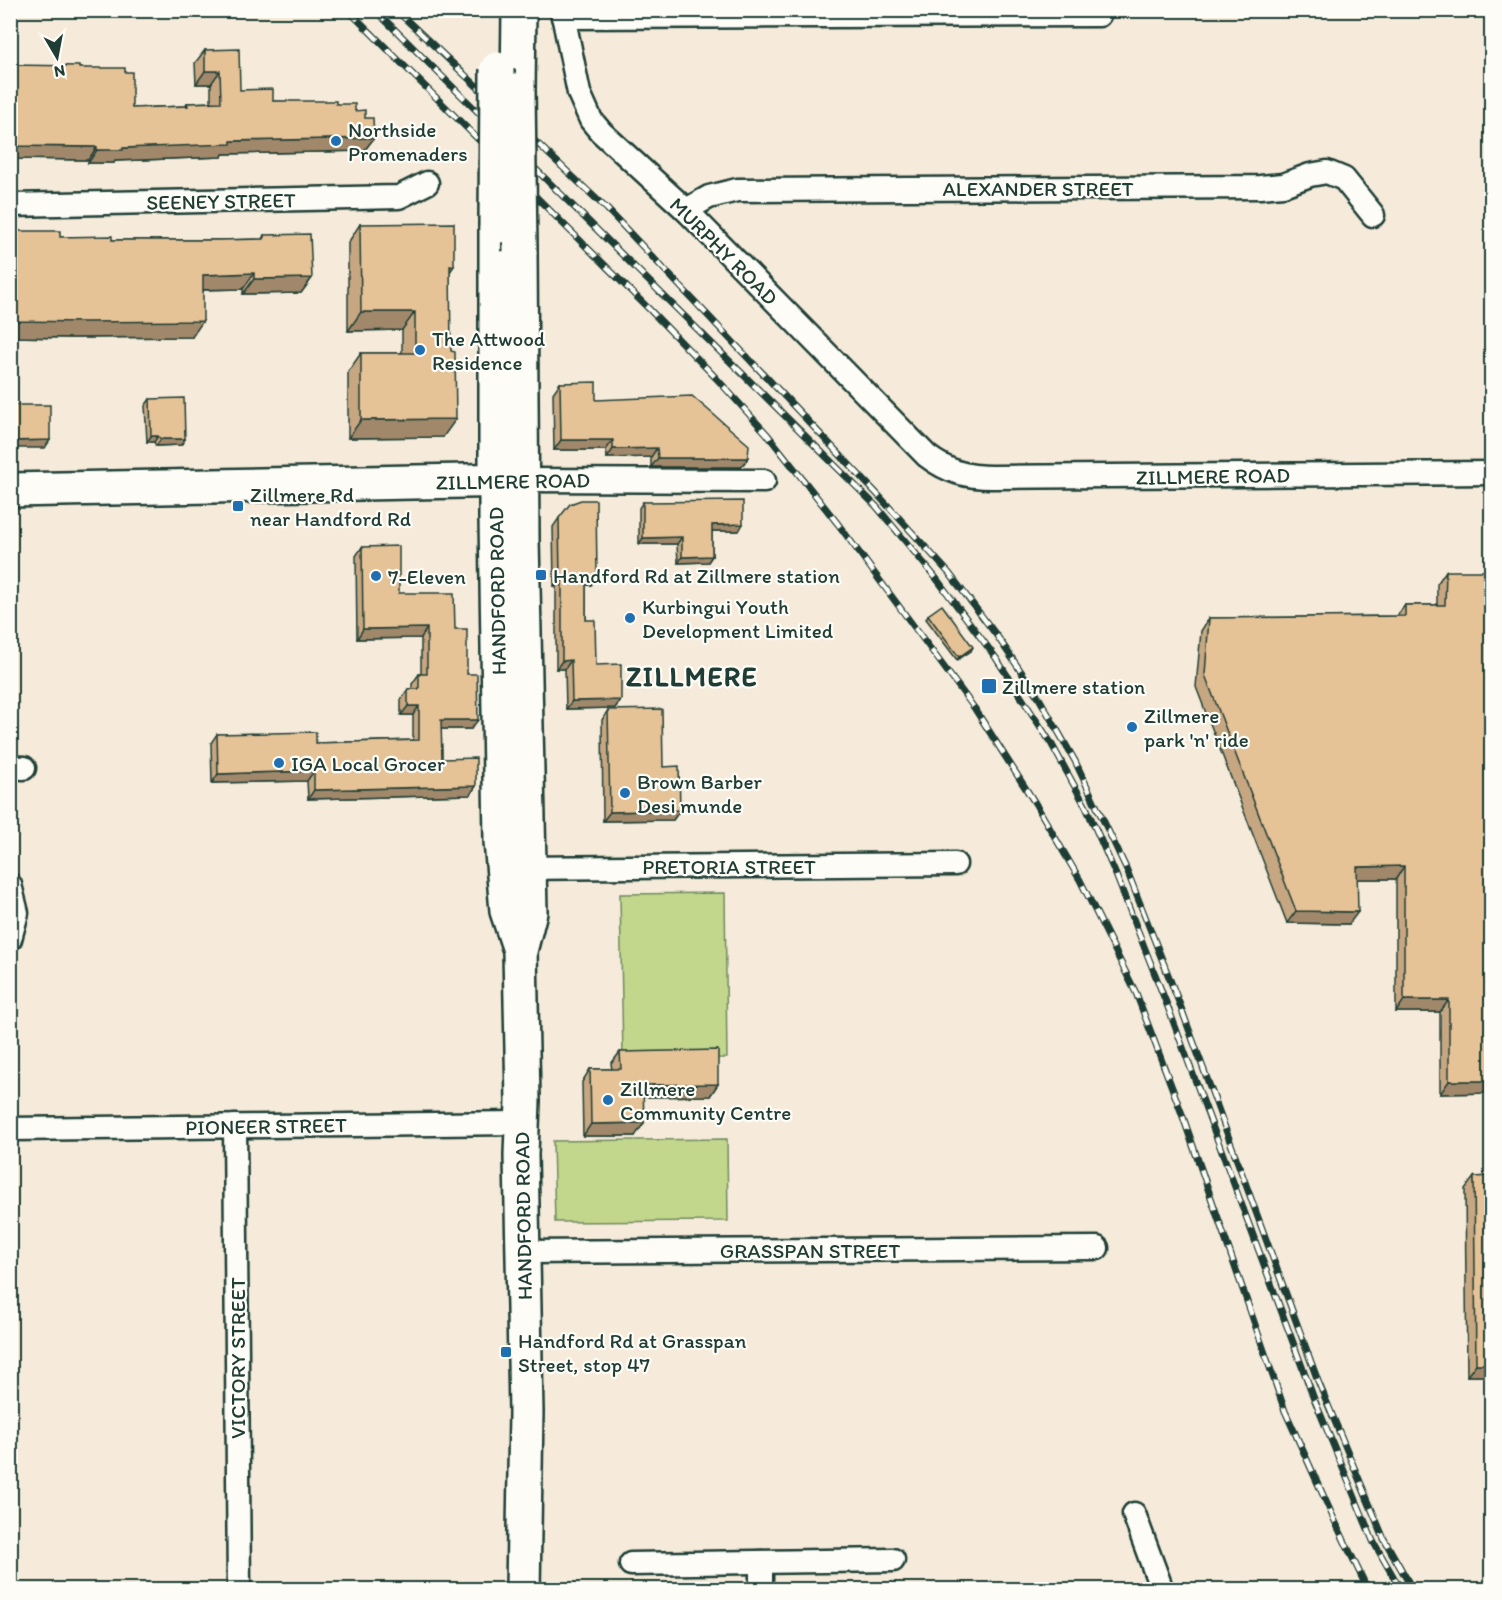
<svg xmlns="http://www.w3.org/2000/svg" width="1502" height="1600" font-family="Itim,sans-serif">
<style>
.grass{fill:#c2d68c;stroke:#708a60;stroke-width:1.5}
.lines{fill:none;stroke-linecap:round;stroke-linejoin:round}
.minor-casing{stroke:#1f3d34;stroke-width:27}
.secondary-casing{stroke:#1f3d34;stroke-width:38}
.primary-casing{stroke:#1f3d34;stroke-width:38}
.minor{stroke:#fdfcf7;stroke-width:22}
.secondary{stroke:#fdfcf7;stroke-width:33}
.primary{stroke:#fdfcf7;stroke-width:33}
.rail-casing{stroke:#1f3d34;stroke-width:7}
.rail{stroke:#fdfcf7;stroke-width:4.5;stroke-dasharray:14;stroke-linecap:butt}
.primary-bridge-casing{stroke:#1f3d34;stroke-width:38;stroke-linecap:butt}
.primary-bridge{stroke:#fdfcf7;stroke-width:33}
.wall{fill:#c6a782;stroke:#1f3d34;stroke-width:1.5}
.shaded-wall{fill:#a1886a;stroke:#1f3d34;stroke-width:1.5}
.building{fill:#e6c297;stroke:#1f3d34;stroke-width:1.5}
.poi-dot{fill:#1f6fb2;stroke:#fdfcf7;stroke-width:2}
.labels{text-anchor:middle;dominant-baseline:central;stroke-width:4.5;stroke-linejoin:round;paint-order:stroke}
.poi-label{font-size:21px;fill:#1f3d34;stroke:#fdfcf7;text-anchor:start}
.street-label{font-size:21px;fill:#1f3d34;stroke:#fdfcf7}
.district-label{font-size:27px;font-weight:bold;letter-spacing:1.5px;fill:#1f3d34;stroke:#fdfcf7}
</style>
<rect width="100%" height="100%" fill="#f6ebda"/>
<filter id="ink" filterUnits="userSpaceOnUse"><feTurbulence type="fractalNoise" baseFrequency=".0167" numOctaves="2"/><feDisplacementMap in="SourceGraphic" scale="12" xChannelSelector="R" yChannelSelector="G"/><feConvolveMatrix kernelMatrix="1 2 1 2 8 2 1 2 1" color-interpolation-filters="sRGB"/></filter>
<g filter="url(#ink)">
<!-- grass -->
<g class="grass">
<path d="M725,893L727,1058L623,1059L620,894Z"/>
<path d="M727,1139L728,1221L555,1222L553,1141Z"/>
</g>
<g class="lines">
<defs>
<g id="minor">
<path d="M562,10L579,93L591,120L601,132L686,210L927,456C948,472 967,477 992,477L1492,473"/>
<path d="M563,17L1099,15"/>
<path d="M10,205L399,197L427,183"/>
<path d="M686,210L709,197L737,190L1260,187L1283,185L1310,175L1327,172L1344,179L1373,215"/>
<path d="M522,480L764,481"/>
<path d="M10,767L24,768"/>
<path d="M517,868L955,864"/>
<path d="M10,885L17,913L10,939"/>
<path d="M235,1126L239,1590"/>
<path d="M10,1129L522,1123"/>
<path d="M523,1252L1097,1248"/>
<path d="M1134,1514L1162,1590"/>
<path d="M761,1562V1590"/>
<path d="M631,1564L893,1560"/>
</g>
<path id="secondary" d="M10,490L522,480"/>
<g id="primary">
<path d="M518,90L519,10"/>
<path d="M496,227V517L501,841L507,911L519,947"/>
<path d="M520,251L522,539L530,912L520,951L523,1101L521,1155L526,1412L523,1590"/>
</g>
</defs>
<!-- minor casing -->
<use href="#minor" class="minor-casing"/>
<!-- secondary casing -->
<use href="#secondary" class="secondary-casing"/>
<!-- primary casing -->
<use href="#primary" class="primary-casing"/>
<!-- minor -->
<use href="#minor" class="minor"/>
<!-- secondary -->
<use href="#secondary" class="secondary"/>
<!-- primary -->
<use href="#primary" class="primary"/>
<defs>
<g id="rail">
<path d="M348,10L649,309L717,379L767,434L838,524L975,709L1035,803L1080,880L1136,993L1182,1114L1285,1411L1333,1517L1368,1590"/>
<path d="M375,10L876,506L936,578L996,658L1051,743L1086,807L1116,875L1169,1010L1313,1396L1373,1541L1401,1590"/>
<path d="M396,10L607,209L879,496L949,573L997,636L1039,698L1075,761L1126,868L1180,1005L1318,1381L1384,1539L1413,1590"/>
</g>
</defs>
<!-- rail casing -->
<use href="#rail" class="rail-casing"/>
<!-- rail -->
<use href="#rail" class="rail"/>
<defs>
<g id="primary-bridge">
<path d="M518,90L520,251"/>
<path d="M496,227L497,69"/>
</g>
</defs>
<!-- primary-bridge casing -->
<use href="#primary-bridge" class="primary-bridge-casing"/>
<!-- primary-bridge -->
<use href="#primary-bridge" class="primary-bridge"/>
</g>
<!-- wall -->
<g class="wall">
<path d="M205,50L240,90L273,101L336,104L355,111L365,118L374,138L364,151L223,154L222,157L115,161L114,163H88V160L10,159V65L79,68L125,72L132,108L186,106L187,103L211,102V84H196L195,63Z"/>
<path d="M360,224L450,273L443,437L348,438V372L361,353H402V330L348,331V243Z"/>
<path d="M14,231L60,237L112,240H218L262,239L264,235L312,278L301,293L243,294V289L203,290L192,337L73,338L10,337V237Z"/>
<path d="M560,383L596,400L748,458L741,467H651V457L607,458L606,450H554L553,393Z"/>
<path d="M150,399L185,439L181,445L156,446L154,442H147L145,406Z"/>
<path d="M643,502L739,531H712V556L708,562L678,563L677,544H639V508Z"/>
<path d="M559,518L597,576L591,585H586V620L596,665L621,700L615,708L566,709L565,669H556V586H554L553,527Z"/>
<path d="M362,547L399,593L455,629L467,674L471,729H441L442,759L476,786L470,795L308,799L307,781L212,783L211,743L217,734L316,743L413,740V715H401V699L408,689H412V684L419,674H421V638L357,639L356,556Z"/>
<path d="M1446,571L1491,1093L1440,1094V1012H1396V879H1357L1349,924L1287,923L1196,687L1201,631L1209,618L1397,616L1405,605H1437V584Z"/>
<path d="M928,615L971,651L957,660L926,619Z"/>
<path d="M608,710L663,767L680,810L673,820L603,821L602,720Z"/>
<path d="M620,1052L718,1084L710,1096L643,1097L635,1136H583L582,1082L590,1069H612L611,1064Z"/>
<path d="M1474,1177L1491,1376H1467L1465,1189Z"/>
</g>
<!-- shaded-wall -->
<g class="shaded-wall">
<path d="M205,71H220L211,84H196Z"/>
<path d="M374,138L364,151L223,154L222,157L115,161L114,163H88L97,150L231,141Z"/>
<path d="M10,146L97,147L88,160L10,159Z"/>
<path d="M450,266H454L442,284Z"/>
<path d="M254,273L243,289L192,290L203,275Z"/>
<path d="M312,278L301,293L243,294L254,279Z"/>
<path d="M361,312H415L402,330L348,331Z"/>
<path d="M15,321H203L192,337L73,338L10,337V327Z"/>
<path d="M456,419L443,437L348,438L361,420Z"/>
<path d="M151,436H158L154,442H147Z"/>
<path d="M161,439H185L181,445L156,446Z"/>
<path d="M50,440L45,448H10V441Z"/>
<path d="M561,440H613L606,450H554Z"/>
<path d="M657,448L651,457L607,458L613,449Z"/>
<path d="M658,458H748L741,467H651Z"/>
<path d="M743,524L739,531H707L712,525Z"/>
<path d="M682,537L677,544H639L643,538Z"/>
<path d="M712,556L708,562L678,563L682,557Z"/>
<path d="M586,576H597L591,585H580Z"/>
<path d="M560,577H562L556,586H554Z"/>
<path d="M427,628L421,638L357,639L363,629Z"/>
<path d="M973,647L971,651L957,660L959,657Z"/>
<path d="M571,660L565,669H556L562,661Z"/>
<path d="M621,700L615,708L566,709L572,701Z"/>
<path d="M408,706H419L413,715H401Z"/>
<path d="M441,720H478L471,729H434Z"/>
<path d="M314,771L307,781L212,783L218,774Z"/>
<path d="M476,786L470,795L308,799L314,790Z"/>
<path d="M680,810L673,820L603,821L610,812Z"/>
<path d="M1404,866L1396,879H1349L1357,867Z"/>
<path d="M1296,911L1358,912L1349,924L1287,923Z"/>
<path d="M1404,1000H1449L1440,1012H1396Z"/>
<path d="M1449,1081H1491V1093L1440,1094Z"/>
<path d="M718,1084L710,1096L635,1097L643,1085Z"/>
<path d="M644,1123L635,1136H583L591,1124Z"/>
<path d="M1476,1364H1491V1376H1467Z"/>
</g>
<!-- building -->
<g class="building">
<path d="M239,49L240,90L273,89V101H336V104H355V111L365,110V118H373L374,138L231,141V144L123,148V150H97V147L10,146V65L79,66V68H125V72H132V108L188,106L187,103L221,102L220,71H205V50Z"/>
<path d="M454,223V266H450L451,351L455,352L456,419L361,420V353H415V312H361L360,224Z"/>
<path d="M14,231H60V237L112,236V240H218L264,239V235L310,234L312,278L254,279V273L203,275V321L84,322L15,321V319H10V264L14,269Z"/>
<path d="M596,382V400L692,396L749,445L748,458H658L657,448L613,449V440H561L560,383Z"/>
<path d="M184,398L185,439H161L158,436H151L150,399Z"/>
<path d="M10,405H50V440L10,441Z"/>
<path d="M581,500H596L597,576H586V620H595L596,665L621,664V700L572,701L571,660L562,661V577H560L559,518L570,504Z"/>
<path d="M743,501V524L712,525V556L682,557V537L643,538V502Z"/>
<path d="M399,546V593H454L455,629H467V674H477L478,720H441L442,759L476,758V786L314,790V771L218,774L217,734L316,732V743L419,740V706H408V689H419V674H427V628L363,629L362,547Z"/>
<path d="M1446,571H1491V1081H1449V1000H1404V866L1357,867L1358,912L1296,911L1205,675L1209,618L1405,616V605H1445Z"/>
<path d="M942,605L973,647L959,657L928,615Z"/>
<path d="M662,709L663,767L679,766L680,810L610,812L608,710Z"/>
<path d="M718,1050V1084L643,1085L644,1123L591,1124L590,1069H621L620,1052Z"/>
<path d="M1491,1176V1364H1476L1474,1177Z"/>
</g>
</g>
<!-- markers -->
<g class="poi-dot">
<circle cx="336" cy="141" r="6"/>
<circle cx="420" cy="350" r="6"/>
<rect x="232" y="500" width="12" height="12" rx="3"/>
<rect x="535" y="569" width="12" height="12" rx="3"/>
<circle cx="376" cy="576" r="6"/>
<circle cx="630" cy="618" r="6"/>
<rect x="981" y="678" width="16" height="16" rx="3"/>
<circle cx="1132" cy="727" r="6"/>
<circle cx="279" cy="763" r="6"/>
<circle cx="625" cy="793" r="6"/>
<circle cx="608" cy="1100" r="6"/>
<rect x="500" y="1346" width="12" height="12" rx="3"/>
</g>
<g class="labels">
<!-- poi labels -->
<g class="poi-label">
<text x="348" y="129">Northside<tspan x="348" dy="24">Promenaders</tspan></text>
<text x="432" y="338">The Attwood<tspan x="432" dy="24">Residence</tspan></text>
<text x="250" y="494">Zillmere Rd<tspan x="250" dy="24">near Handford Rd</tspan></text>
<text x="553" y="575">Handford Rd at Zillmere station</text>
<text x="388" y="576">7-Eleven</text>
<text x="642" y="606">Kurbingui Youth<tspan x="642" dy="24">Development Limited</tspan></text>
<text x="1002" y="686">Zillmere station</text>
<text x="1144" y="715">Zillmere<tspan x="1144" dy="24">park 'n' ride</tspan></text>
<text x="291" y="763">IGA Local Grocer</text>
<text x="637" y="781">Brown Barber<tspan x="637" dy="24">Desi munde</tspan></text>
<text x="620" y="1088">Zillmere<tspan x="620" dy="24">Community Centre</tspan></text>
<text x="518" y="1340">Handford Rd at Grasspan<tspan x="518" dy="24">Street, stop 47</tspan></text>
</g>
<!-- street labels -->
<g class="street-label">
<text x="1038" y="188">ALEXANDER STREET</text>
<text transform="translate(221 201) rotate(-1)">SEENEY STREET</text>
<text transform="translate(724 251) rotate(45)">MURPHY ROAD</text>
<text transform="translate(1213 476) rotate(-1)">ZILLMERE ROAD</text>
<text transform="translate(513 481) rotate(-1)">ZILLMERE ROAD</text>
<text transform="translate(497 591) rotate(-91)">HANDFORD ROAD</text>
<text x="729" y="866">PRETORIA STREET</text>
<text transform="translate(266 1126) rotate(-1)">PIONEER STREET</text>
<text transform="translate(523 1216) rotate(-91)">HANDFORD ROAD</text>
<text x="810" y="1250">GRASSPAN STREET</text>
<text transform="translate(237 1358) rotate(-90)">VICTORY STREET</text>
</g>
<!-- district labels -->
<g class="district-label">
<text x="692" y="676">ZILLMERE</text>
</g>
</g>
<!-- margin -->
<rect width="1502" height="1600" fill="none" stroke="#fdfcf7" stroke-width="36"/>
<rect x="18" y="18" width="1466" height="1564" fill="none" stroke="#1f3d34" stroke-width="2" filter="url(#ink)"/>
<!-- north arrow -->
<g transform="translate(57 57) rotate(170)" stroke="#fdfcf7" stroke-width="4.5" paint-order="stroke">
<path d="M0-4.5L10 22L0 15L-10 22Z" fill="#1f3d34"/>
<text y="-9" font-size="16" font-weight="bold" text-anchor="middle" fill="#1f3d34">N</text>
</g>
</svg>
